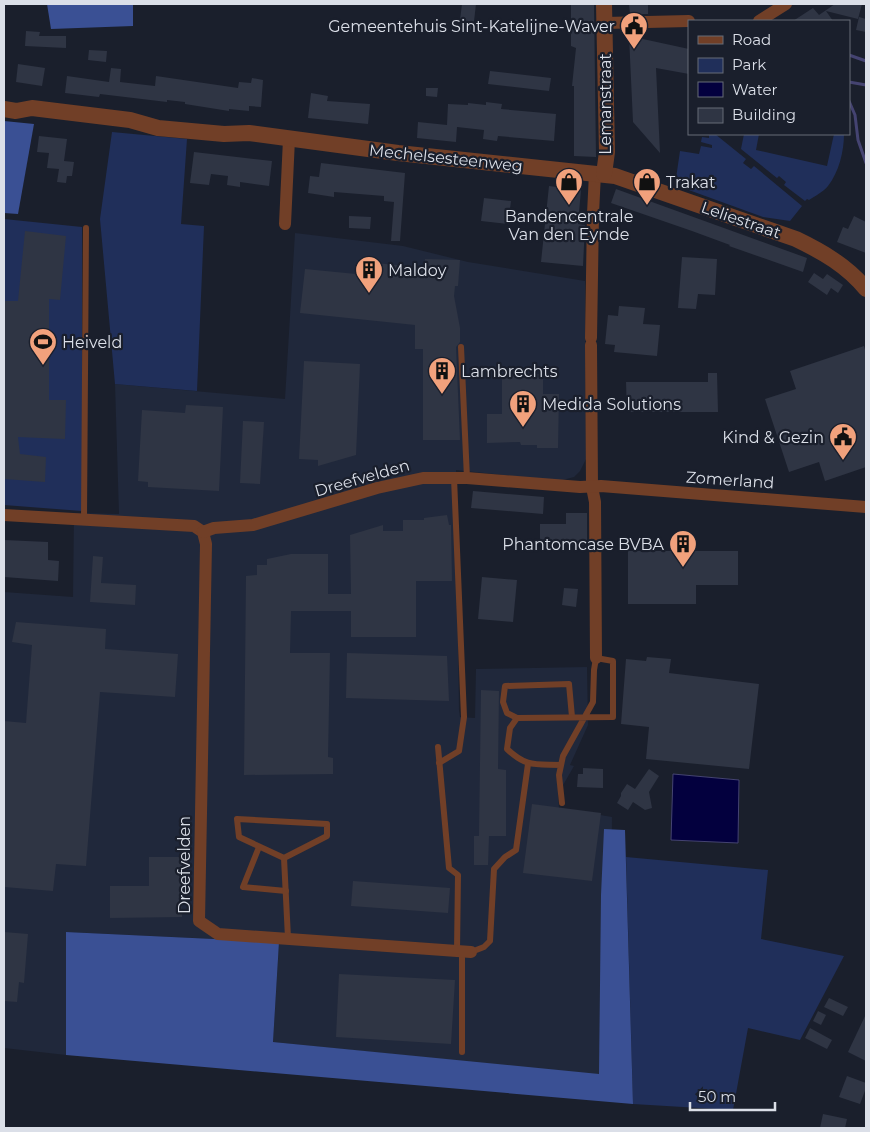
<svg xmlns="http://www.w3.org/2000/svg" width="870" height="1132" font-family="Montserrat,sans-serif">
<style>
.built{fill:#20283b}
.green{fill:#202f5a}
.forest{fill:#3a5094}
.water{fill:#03003e;stroke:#444371}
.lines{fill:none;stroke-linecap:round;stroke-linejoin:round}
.stream{stroke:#444371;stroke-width:3}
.building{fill:#2f3544}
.service{stroke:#713f27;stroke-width:6}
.minor{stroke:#713f27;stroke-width:12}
.tertiary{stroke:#713f27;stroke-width:16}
.labels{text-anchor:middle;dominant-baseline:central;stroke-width:4.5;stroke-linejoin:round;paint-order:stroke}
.poi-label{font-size:16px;fill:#dbdfe8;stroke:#1a1f2c;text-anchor:start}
.street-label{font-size:16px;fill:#dbdfe8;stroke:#1a1f2c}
</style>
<rect width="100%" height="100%" fill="#1a1f2c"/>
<!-- built -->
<path class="built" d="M295,233L403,246L468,262L585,281L586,459L580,471L574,477L559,481L456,470L459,710L460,717L475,718L476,669L587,667L588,725L570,765L574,766L558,794L559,808L612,817L609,1090L470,1062L273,1042L279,942L67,932L66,1055L4,1048V592L73,597L74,513L119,514L115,384L285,399Z"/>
<!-- green -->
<g class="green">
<path d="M112,132L187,139L181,224L204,226L197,391L115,384L100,219Z"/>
<path d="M706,134H715L746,159L743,163L751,169L754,166L802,206L790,221L763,217L675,185L680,151L699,154L701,146L712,148V145L701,142L702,137L709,138V135Z"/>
<path d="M744,134H759L756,150L827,166L834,134H844C844,151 839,172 828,186C823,192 815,196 809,200L807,199L805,201L784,185L786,182L779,176L777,178L741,149Z"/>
<path d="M4,219L82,227V511L4,505Z"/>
<path d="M626,857L768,870L761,939L844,956L800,1040L748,1028L733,1110L633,1104Z"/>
</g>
<!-- forest -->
<g class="forest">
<path d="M47,4H133V26L51,29Z"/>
<path d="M4,121L34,124L18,214L4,213Z"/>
<path d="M604,829L625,830L633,1104L66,1055V932L279,942L273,1042L599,1074L601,895Z"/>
</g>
<!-- water -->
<path class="water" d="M673,774L739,780L738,843L671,840Z"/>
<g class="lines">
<!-- stream -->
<g class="stream">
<path d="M849,55L866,61"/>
<path d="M849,82L866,85"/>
<path d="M849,101L855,115L858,140L866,163"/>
</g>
</g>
<!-- building -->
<g class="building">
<path d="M462,4H476L473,30L459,28Z"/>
<path d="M571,4H594L596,157L574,156V86H572L576,48L571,46Z"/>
<path d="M629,4H648V14H630Z"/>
<path d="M835,4H862L858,19L826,11L833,21H793L813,8L819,15Z"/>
<path d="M859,17L866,19V32L856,30Z"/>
<path d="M26,31L40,32L39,36H66V48L25,46Z"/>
<path d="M629,36L689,49V74L656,68L660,153L633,122Z"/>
<path d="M89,50L107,51L106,62L88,60Z"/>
<path d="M18,64L45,68L42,86L16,82Z"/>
<path d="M111,68L121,69L120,82L155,86L156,76L238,88L239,82L251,83L252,78L263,80L261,107L249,106V111L229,109V111L185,104V102L167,100V102L100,94L99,97L65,93L67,76L109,82Z"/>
<path d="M490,71L551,78L549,91L488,84Z"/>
<path d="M426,88H438L437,97L426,96Z"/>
<path d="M311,93L328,96L327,101L370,104L368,124L308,118Z"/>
<path d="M486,102L502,104L501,109L556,114L554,141L498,136L497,141L483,139L484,130L457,127L456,142L417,138L418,122L447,125L448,104L468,105V103L486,105Z"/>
<path d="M39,136L67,139L64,161L74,162L72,176H67L66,183L57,182L59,169L47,168L49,153L37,152Z"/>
<path d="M194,152L272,161L269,186L240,182V187L227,185L228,176L211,174L209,185L190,183Z"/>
<path d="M321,163L405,173L400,241H391L394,202L384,201V196L334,192V197L308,193L310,176L319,177Z"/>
<path d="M549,186L581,190L578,224L585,225L583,266L541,262Z"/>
<path d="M616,189L807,258L803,272L729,246L730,245L692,231L611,203Z"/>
<path d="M484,198L511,201L508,224L481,221Z"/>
<path d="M349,216L371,217L370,229L349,228Z"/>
<path d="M854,216L866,222V253L837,242L843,227L848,229Z"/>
<path d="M25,231L66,236L60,300L49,299V400H66L65,439L18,437L20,454L46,457L45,482L4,479V301H18Z"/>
<path d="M682,257L717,259L715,295L698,294L696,309L678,308Z"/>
<path d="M425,259L460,260L458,286H455L454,296L460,328V342L456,347L460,440H423V349H415V325L300,313L305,269L356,274L357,261L424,268Z"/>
<path d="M814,273L823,279L827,274L843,285L838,293L831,288L827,295L808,282Z"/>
<path d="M619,306L645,308L643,324L660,325L657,356L614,352L615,345L605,344L608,315L618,316Z"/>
<path d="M864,346L866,353V467L825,481L819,462L789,472L765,399L796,389L790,371Z"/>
<path d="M304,361L360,364L356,455L318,466V460L299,459Z"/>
<path d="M708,373H717L718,412H627L626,382H708Z"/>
<path d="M502,374H543V394H559L558,448H537V445H521L520,442L487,443V414H502Z"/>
<path d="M186,405L223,407L219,491L148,487V482L138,481L142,410L185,413Z"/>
<path d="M243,421L264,422L260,484L240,483Z"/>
<path d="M473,491L544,497L543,514L471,508Z"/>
<path d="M566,513H587V545L540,544V524H566Z"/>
<path d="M447,515L449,525H451L452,581H416V637H351V611H291L290,653H330L328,757L333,758V774L244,775L246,576L257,575V565H267V559L291,554H328V594H351L350,535L383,525V531H403V520H424V518Z"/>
<path d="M4,540L48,542V560L59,561L58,581L4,577Z"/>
<path d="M628,551H738V585H696V604H628Z"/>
<path d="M93,556L103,557L101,583L136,585L135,605L90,602Z"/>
<path d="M482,577L517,580L513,622L478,619Z"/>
<path d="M564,588L578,589L576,607L562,605Z"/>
<path d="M16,622L106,629L105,649L178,654L175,697L100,692L86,866L56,864L53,891L4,887V721L26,723L32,645L12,642Z"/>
<path d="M347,653L447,656L449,701L346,698Z"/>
<path d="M647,657L671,659L669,673L759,684L749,769L646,759L649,727L621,724L626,659L646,661Z"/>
<path d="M481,690L499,691L498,769L506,770V836H489L488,865H474V836H479Z"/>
<path d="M583,768L603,769V788L577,787L578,774H583Z"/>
<path d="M649,769L659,776L649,792L652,808L645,810L633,802L628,810L617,803L621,796V793L627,784L635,789Z"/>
<path d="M532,804L601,813L592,881L523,873Z"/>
<path d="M149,857H182V917L110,918V886H149Z"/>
<path d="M353,881L450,888L448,913L351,906Z"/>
<path d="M4,932L28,934L24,983L19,982L17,1002L4,1001Z"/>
<path d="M339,974L455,980L451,1044L336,1037Z"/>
<path d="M829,998L848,1007L843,1016L824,1007Z"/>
<path d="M818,1011L826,1015L821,1025L813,1021Z"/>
<path d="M866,1014V1061L848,1052Z"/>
<path d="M810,1028L832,1040L827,1049L805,1038Z"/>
<path d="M847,1076L866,1083V1088L860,1104L839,1097Z"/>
<path d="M823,1114L847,1119L845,1128H820Z"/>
</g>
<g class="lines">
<!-- service -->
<g class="service">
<path d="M461,347L467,478"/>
<path d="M84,520L86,228"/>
<path d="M517,718L507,713L503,702L505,686L569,684L572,717"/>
<path d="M438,747L449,868L458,875L457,950"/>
<path d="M439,763L459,751L464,717L454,478"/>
<path d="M561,765C536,764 527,768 507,749L510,728L517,718L613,717V661L596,658L594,670L593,702L563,756L559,775L562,803"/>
<path d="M259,847L243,887L286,891"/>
<path d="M284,858L239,837L237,819L327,824V836L284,858L288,938"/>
<path d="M471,952L484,947L490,941L494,869L505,857L516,850L528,764"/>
<path d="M462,1052V951"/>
</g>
<!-- minor -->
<g class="minor">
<path d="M759,21L786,4"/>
<path d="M605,23L689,21"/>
<path d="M285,224L289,139"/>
<path d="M591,338L593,214L595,173"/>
<path d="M591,345L592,487L595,502L596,658"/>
<path d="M4,515L194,526L203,532L206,544L199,921L218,934L471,952"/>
<path d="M203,532L214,528L253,525L377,488L423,478H467L580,487L601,486L866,507"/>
</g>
<!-- tertiary -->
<g class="tertiary">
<path d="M4,109L16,111L32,108L130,120L158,128L224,134L249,133L398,153L615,176L796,239C823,252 847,266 866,289"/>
<path d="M604,174L607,152L604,4"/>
</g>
</g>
<!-- icons -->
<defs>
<symbol id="civic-pin" viewBox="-11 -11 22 30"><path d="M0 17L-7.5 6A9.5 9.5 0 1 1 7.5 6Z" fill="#f1a17c" stroke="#1a1f2c"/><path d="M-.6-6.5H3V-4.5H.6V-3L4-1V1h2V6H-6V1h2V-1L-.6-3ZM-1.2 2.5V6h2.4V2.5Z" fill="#111"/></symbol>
<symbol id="shop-pin" viewBox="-11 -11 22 30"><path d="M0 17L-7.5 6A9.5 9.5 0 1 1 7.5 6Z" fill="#f1a17c" stroke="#1a1f2c"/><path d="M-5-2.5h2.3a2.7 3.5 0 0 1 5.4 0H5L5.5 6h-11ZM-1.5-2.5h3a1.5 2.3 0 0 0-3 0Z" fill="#111"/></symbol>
<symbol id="building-pin" viewBox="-11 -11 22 30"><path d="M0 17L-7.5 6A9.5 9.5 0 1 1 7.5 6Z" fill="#f1a17c" stroke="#1a1f2c"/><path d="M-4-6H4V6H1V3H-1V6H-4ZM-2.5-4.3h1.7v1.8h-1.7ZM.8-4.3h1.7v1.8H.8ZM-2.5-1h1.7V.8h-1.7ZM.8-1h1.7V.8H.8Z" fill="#111"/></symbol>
<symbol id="stadium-pin" viewBox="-11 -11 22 30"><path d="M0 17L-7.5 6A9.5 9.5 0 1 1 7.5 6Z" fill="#f1a17c" stroke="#1a1f2c"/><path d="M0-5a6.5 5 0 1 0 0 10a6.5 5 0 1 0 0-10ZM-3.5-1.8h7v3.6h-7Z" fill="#111"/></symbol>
</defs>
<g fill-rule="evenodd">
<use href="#civic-pin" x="618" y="10" width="32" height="43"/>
<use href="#shop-pin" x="553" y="166" width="32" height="43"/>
<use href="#shop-pin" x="631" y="166" width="32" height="43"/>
<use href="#building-pin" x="353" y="254" width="32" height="43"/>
<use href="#stadium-pin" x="27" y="326" width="32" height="43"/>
<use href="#building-pin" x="426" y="355" width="32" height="43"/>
<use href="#building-pin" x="507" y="388" width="32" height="43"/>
<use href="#civic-pin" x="827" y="421" width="32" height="43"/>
<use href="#building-pin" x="667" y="528" width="32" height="43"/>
</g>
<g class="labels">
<!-- poi labels -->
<g class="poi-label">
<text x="615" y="26" text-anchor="end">Gemeentehuis Sint-Katelijne-Waver</text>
<text x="666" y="182">Trakat</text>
<text x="569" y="216" text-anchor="middle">Bandencentrale<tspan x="569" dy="18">Van den Eynde</tspan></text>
<text x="388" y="270">Maldoy</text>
<text x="62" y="342">Heiveld</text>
<text x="461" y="371">Lambrechts</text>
<text x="542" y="404">Medida Solutions</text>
<text x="824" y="437" text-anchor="end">Kind &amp; Gezin</text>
<text x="664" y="544" text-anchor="end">Phantomcase BVBA</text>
</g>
<!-- street labels -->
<g class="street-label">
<text transform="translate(605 104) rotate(-90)">Lemanstraat</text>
<text transform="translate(446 158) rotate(6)">Mechelsesteenweg</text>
<text transform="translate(741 220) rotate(19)">Leliestraat</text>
<text transform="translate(362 478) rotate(-16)">Dreefvelden</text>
<text transform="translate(730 480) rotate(4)">Zomerland</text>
<text transform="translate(184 865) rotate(-90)">Dreefvelden</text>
</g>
</g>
<!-- border -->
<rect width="870" height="1132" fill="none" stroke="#dbdfe8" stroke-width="10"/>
<!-- legend -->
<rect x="688" y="20" width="162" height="115" fill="#1a1f2c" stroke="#676c77"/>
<rect x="698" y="36" width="25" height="8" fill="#713f27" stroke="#676c77"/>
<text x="732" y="45" font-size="15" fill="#dbdfe8">Road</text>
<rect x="698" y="58" width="25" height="15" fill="#202f5a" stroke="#676c77"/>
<text x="732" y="70" font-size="15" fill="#dbdfe8">Park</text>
<rect x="698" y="82" width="25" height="15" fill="#03003e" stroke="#676c77"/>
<text x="732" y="95" font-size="15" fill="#dbdfe8">Water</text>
<rect x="698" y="108" width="25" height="15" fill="#2f3544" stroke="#676c77"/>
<text x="732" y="120" font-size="15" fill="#dbdfe8">Building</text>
<!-- scale -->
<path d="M690 1102v8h85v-8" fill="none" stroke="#dbdfe8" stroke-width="2.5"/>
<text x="698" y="1102" font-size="15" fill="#dbdfe8" stroke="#1a1f2c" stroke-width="4" paint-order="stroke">50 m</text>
</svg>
